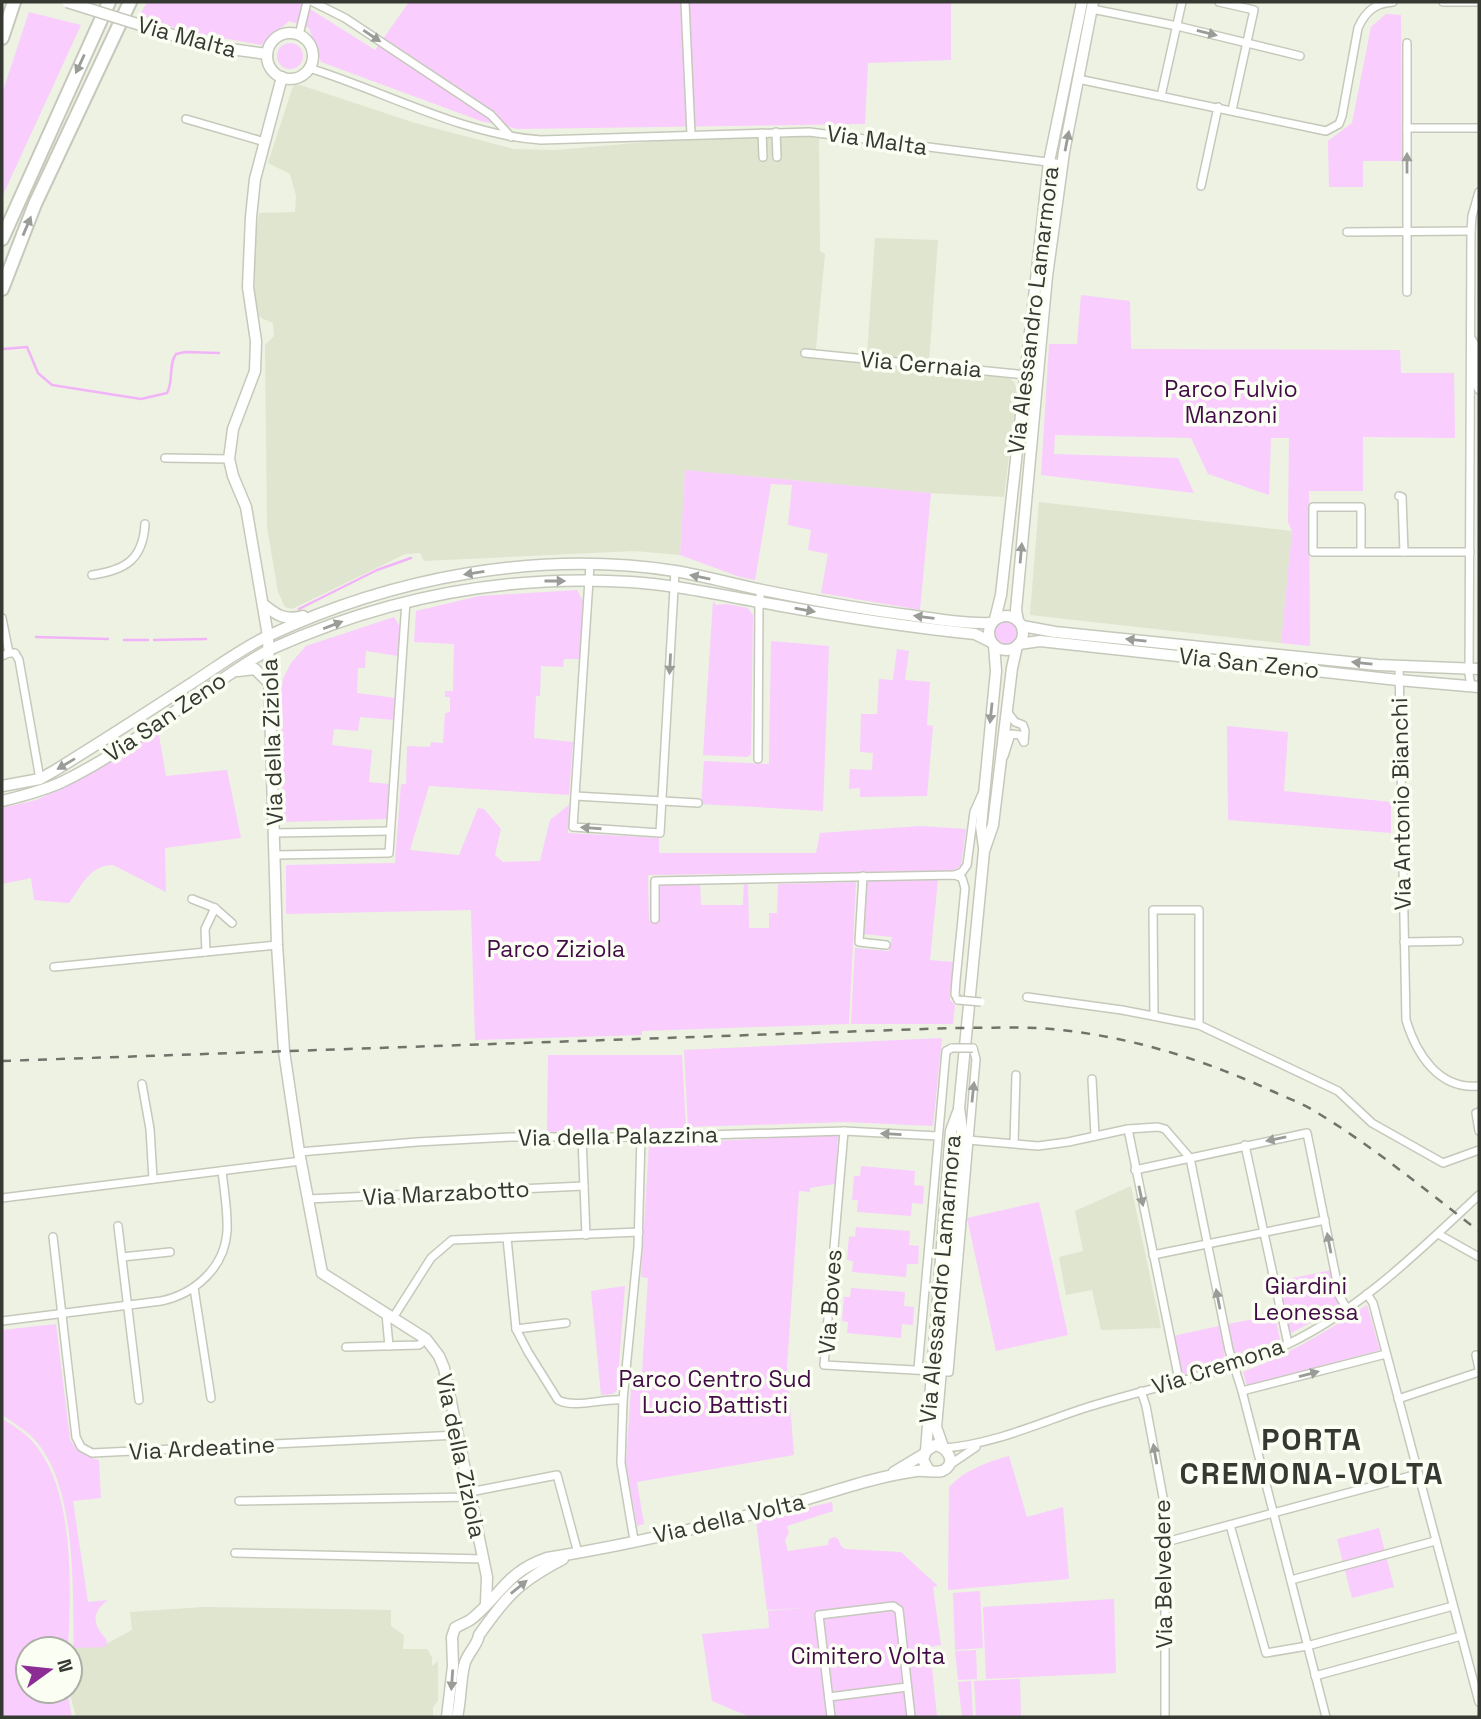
<svg xmlns="http://www.w3.org/2000/svg" width="1481" height="1719" font-family="'Space Grotesk',sans-serif">
<style>
.built{fill:#dfe5cf}
.green{fill:#f9cdfd}
.lines{fill:none;stroke-linecap:round;stroke-linejoin:round}
.stream{stroke:#f2b4f8;stroke-width:2.5}
.street-casing{stroke:#c5c9bb;stroke-width:10}
.secondary-casing{stroke:#c5c9bb;stroke-width:13}
.highway-casing{stroke:#c5c9bb;stroke-width:16}
.street{stroke:#fff;stroke-width:7}
.secondary{stroke:#fff;stroke-width:10}
.highway{stroke:#fff;stroke-width:12}
.rail{stroke:#70736a;stroke-width:2.5;stroke-dasharray:9 9;stroke-linecap:butt}
.street-bridge-casing{stroke:#c5c9bb;stroke-width:10;stroke-linecap:butt}
.secondary-bridge-casing{stroke:#c5c9bb;stroke-width:13;stroke-linecap:butt}
.street-bridge{stroke:#fff;stroke-width:7}
.secondary-bridge{stroke:#fff;stroke-width:10}
.oneway{fill:#9a9c98}
.labels{text-anchor:middle;dominant-baseline:central;stroke-width:7;stroke-linejoin:round;paint-order:stroke}
.street-label{font-size:23px;fill:#363832;stroke:#fbfff3}
.park-label{font-size:23px;fill:#430c48;stroke:#fbfff3}
.district-label{font-size:30px;font-weight:bold;letter-spacing:2px;fill:#363832;stroke:#fbfff3}
</style>
<rect width="100%" height="100%" fill="#edf2e3"/>
<!-- built -->
<g class="built">
<path d="M294,83L415,123L514,149L556,150L715,136H819L820,251L825,254L815,359L1007,377L1014,382L1017,390L1004,497L931,493L685,470L680,555L635,551L424,561L420,553L405,554L292,609L285,607L278,592L267,527L265,345L274,336L273,323L261,318L257,313L255,300L254,227L257,226L259,213L295,212L296,196L290,174L268,163Z"/>
<path d="M875,238L938,240L929,362L867,356Z"/>
<path d="M1039,502L1292,531L1281,643L1030,615Z"/>
<path d="M1131,1186L1161,1328L1101,1330L1092,1290L1066,1295L1059,1257L1083,1251L1075,1211Z"/>
<path d="M204,1607L391,1610V1626L404,1635L403,1649H427L432,1657V1666L438,1661V1701L433,1707V1717H76L70,1694L73,1642L108,1643L132,1630L130,1612Z"/>
</g>
<!-- green -->
<g class="green">
<path d="M147,2H299L375,50L409,2H951V60L868,63L865,124L518,129L481,121L321,62L309,28L289,21L261,45L183,31L140,15Z"/>
<path d="M29,12L81,25L2,197V94Z"/>
<path d="M1386,14L1401,15L1402,161H1363V187H1329L1328,141L1352,123L1371,27Z"/>
<circle cx="290" cy="56" r="13"/>
<path d="M1081,295L1130,301L1131,349L1400,350L1401,373H1454L1455,438L1363,437V491H1309L1310,646L1281,643L1292,531L1288,522L1289,438H1271L1269,495L1208,474L1191,438L1055,435L1054,454L1178,458L1194,493L1041,475L1049,344H1077Z"/>
<path d="M685,470L931,493L920,610L821,593L828,554L808,550L811,530L788,525L792,485L771,484L755,580L740,577L680,555Z"/>
<path d="M577,590L583,601L580,659H564L563,667L541,666L540,696H536L534,738L573,742L569,795L429,786L410,850L459,855L478,808L484,809L501,829L495,855L503,862L540,861L550,820L569,805L568,833L659,838V853H816L820,833L920,826L966,829L961,865L953,871L648,875L649,921L659,920V887L664,883L700,882L701,905H743L744,879H748L749,928H769V913H777L778,884L856,882L849,1024L642,1031V1035L475,1040L471,910L286,914V865L395,863L401,784H406L407,746L430,747L431,742L443,743L445,713L450,712V697H445V691H453L454,644L414,642L416,611L479,596Z"/>
<path d="M713,601L716,605L726,604L748,608L753,615L751,754L747,757L703,755Z"/>
<path d="M394,617L400,627L398,656L366,651L365,668H358L357,693L396,698L394,720L360,717L358,731L334,729L332,745L372,750L369,782L389,784L387,819L283,822L281,693L283,679L291,663L306,646Z"/>
<circle cx="1006" cy="633" r="12"/>
<path d="M771,641L829,646L823,811L701,804L704,761L769,764Z"/>
<path d="M897,649L909,651L905,680L930,682L927,725L933,726L927,796L860,797V788L849,789L850,769L872,770L873,753L860,752L861,714H877L879,679L893,680Z"/>
<path d="M1227,726L1288,732L1284,791L1391,802V833L1228,820Z"/>
<path d="M158,730L166,776L227,770L241,838L165,848L166,892L113,865C90,865 82,885 69,903L34,900L31,878L2,884V808L36,800L66,787Z"/>
<path d="M866,880H938L930,960L953,962L950,1000L955,1005L953,1024H851L855,948L889,951L892,937L863,934Z"/>
<path d="M942,1038L933,1126L846,1122L688,1127L684,1050Z"/>
<path d="M548,1055H682L686,1128L547,1132Z"/>
<path d="M838,1135L835,1184L810,1188V1192L799,1191L787,1367L794,1455L637,1482L644,1524L637,1526L626,1463L631,1389L641,1388L648,1278L641,1277L649,1144Z"/>
<path d="M861,1166L915,1171L914,1185L924,1186L923,1204L912,1203L911,1216L857,1212L858,1200H852L854,1176H860Z"/>
<path d="M1039,1202L1068,1335L996,1351L967,1218Z"/>
<path d="M856,1227L910,1231L909,1245L919,1246L918,1264H907L906,1277L852,1272L853,1261L847,1260L849,1236L855,1237Z"/>
<path d="M1332,1270L1340,1307L1289,1334L1278,1281Z"/>
<path d="M625,1286L617,1390L613,1394L601,1395L591,1291Z"/>
<path d="M851,1288L905,1292L904,1306L914,1307L913,1325L902,1324L901,1338L847,1333L848,1322L842,1321L844,1297H850Z"/>
<path d="M1367,1305L1380,1350L1247,1386L1243,1372C1288,1355 1327,1331 1367,1305Z"/>
<path d="M1275,1315L1280,1340L1236,1358L1234,1357L1228,1324Z"/>
<path d="M56,1324L70,1439C77,1452 85,1456 99,1460L101,1498L73,1501L88,1602L108,1600C90,1613 93,1625 107,1640L106,1647L74,1648C72,1587 78,1478 29,1434C21,1427 11,1421 2,1415V1330Z"/>
<path d="M1219,1326L1226,1362L1182,1375L1173,1336Z"/>
<path d="M2,1418C10,1424 21,1430 28,1437C76,1483 71,1588 68,1649H28V1691H67L72,1717H2Z"/>
<path d="M1009,1456L1027,1517L1063,1507L1069,1579L948,1590L949,1487C965,1470 987,1462 1009,1456Z"/>
<path d="M832,1502L833,1511L787,1526L789,1533L785,1540L788,1551L828,1545L829,1539L834,1537L838,1539L841,1546L845,1549L901,1552L938,1586L933,1587L941,1645L930,1647L937,1717H750L712,1701L702,1634L769,1628L768,1611L804,1608L767,1610L756,1520Z"/>
<path d="M1379,1528L1394,1587L1352,1598L1337,1539Z"/>
<path d="M980,1591L983,1648L955,1650L953,1593Z"/>
<path d="M1114,1599L1116,1673L986,1679L983,1607Z"/>
<path d="M976,1650L977,1679L958,1680L955,1651Z"/>
<path d="M1020,1679L1021,1717H976L974,1681Z"/>
<path d="M971,1681L973,1717H962L958,1682Z"/>
</g>
<g class="lines">
<!-- stream -->
<g class="stream">
<path d="M3,349L27,347L38,373L52,385L141,399L167,393C174,380 168,365 176,354L185,352L219,353"/>
<path d="M299,609L377,570L411,558"/>
<path d="M36,637L108,639"/>
<path d="M124,640H148"/>
<path d="M154,640L206,639"/>
</g>
<defs>
<g id="street">
<path d="M313,2L345,18L491,115L511,137"/>
<path d="M685,2L691,134"/>
<path d="M1219,2L1254,10L1232,110"/>
<path d="M1443,2H1479"/>
<path d="M1092,9L1177,26L1300,56"/>
<path d="M299,35L307,2"/>
<path d="M1407,43V128"/>
<path d="M309,68C384,91 463,135 541,140L809,132L1063,164"/>
<path d="M1078,79L1326,131L1339,124L1342,116L1358,28C1365,12 1375,3 1393,2"/>
<path d="M1161,96L1182,2"/>
<path d="M186,119L265,142"/>
<path d="M776,132L777,157"/>
<path d="M762,133L763,157"/>
<path d="M1201,186L1218,107"/>
<path d="M1347,232L1471,231"/>
<path d="M1407,292V128H1479"/>
<path d="M1471,338L1476,346V385L1479,390"/>
<path d="M805,353L1037,376"/>
<path d="M165,458L229,459"/>
<path d="M1399,496L1402,497L1404,552"/>
<path d="M1361,552V507H1313V552H1470"/>
<path d="M590,564L573,827L660,833L675,571"/>
<path d="M92,575C125,570 143,560 145,524"/>
<path d="M2,618L9,653L2,656"/>
<path d="M9,653H15L19,660L40,779"/>
<path d="M1399,666L1406,1020C1416,1053 1438,1090 1479,1086"/>
<path d="M1471,686L1469,674L1471,231L1472,216L1479,192"/>
<path d="M1006,710L1015,722L1023,725L1025,731L1024,742"/>
<path d="M1004,756L1011,734L1020,735L1024,742"/>
<path d="M758,759L759,602L761,590"/>
<path d="M575,796L698,803"/>
<path d="M274,833L390,831"/>
<path d="M275,855L389,853L406,601"/>
<path d="M955,875L962,872L967,865L974,812L982,794"/>
<path d="M863,876L859,942L886,945"/>
<path d="M192,899L215,908L232,923"/>
<path d="M655,919V881L955,875L962,878L965,888L956,980L955,994L958,1000"/>
<path d="M1404,942L1459,941"/>
<path d="M206,952L205,929L215,908"/>
<path d="M54,967L277,945"/>
<path d="M1027,997L1122,1010L1199,1025L1338,1091L1372,1123L1443,1163L1479,1150"/>
<path d="M1154,1016L1153,910H1199V1025"/>
<path d="M1092,1079L1095,1136"/>
<path d="M142,1084L150,1129L153,1179"/>
<path d="M1479,1112L1476,1113L1479,1131"/>
<path d="M1128,1129L1179,1380"/>
<path d="M844,1131L824,1365L932,1371"/>
<path d="M582,1138L586,1235"/>
<path d="M968,1140L1038,1146L1068,1142L1128,1129L1158,1127L1165,1129L1190,1158L1229,1350L1242,1391L1326,1717"/>
<path d="M1014,1143L1016,1075"/>
<path d="M1245,1145L1288,1344"/>
<path d="M299,1152L417,1142L511,1137H641L844,1131L938,1136"/>
<path d="M1135,1170L1307,1133L1340,1297L1347,1309"/>
<path d="M2,1198L301,1161"/>
<path d="M308,1199L584,1186"/>
<path d="M118,1226L139,1400"/>
<path d="M1438,1234L1479,1257"/>
<path d="M53,1237L76,1437L81,1447L92,1453L458,1435"/>
<path d="M507,1238L516,1329L528,1352L558,1400C576,1409 603,1398 623,1400"/>
<path d="M1153,1255L1325,1220"/>
<path d="M122,1257L170,1252"/>
<path d="M194,1288L211,1398"/>
<path d="M1367,1294L1373,1303L1479,1702"/>
<path d="M396,1313L431,1258L452,1240L639,1232"/>
<path d="M386,1314L389,1346"/>
<path d="M2,1321L161,1301C195,1294 225,1267 227,1231C228,1211 224,1190 222,1171"/>
<path d="M516,1329L566,1323"/>
<path d="M346,1347L419,1345L426,1339"/>
<path d="M1476,1355L1479,1369"/>
<path d="M918,1369L946,1051L952,1048"/>
<path d="M941,1372H949L976,1059L973,1048"/>
<path d="M1141,1391L1146,1406L1165,1508V1717"/>
<path d="M1242,1391L1386,1354"/>
<path d="M1398,1399L1479,1372"/>
<path d="M945,1448C995,1444 1041,1422 1088,1407C1153,1387 1225,1373 1286,1345C1360,1310 1420,1250 1479,1195"/>
<path d="M948,1466L976,1447"/>
<path d="M470,1492L557,1475L578,1553"/>
<path d="M239,1501L471,1497"/>
<path d="M1230,1525L1266,1653L1307,1646L1453,1606"/>
<path d="M634,1540L621,1463L623,1400L638,1247L641,1137"/>
<path d="M1166,1542L1418,1474"/>
<path d="M235,1553L483,1559"/>
<path d="M1291,1580L1435,1541"/>
<path d="M1315,1676L1461,1636"/>
<path d="M829,1697L907,1687"/>
<path d="M831,1717L819,1615L893,1606L899,1610L911,1717"/>
</g>
<g id="secondary">
<path d="M150,28L209,46L267,54"/>
<circle cx="290" cy="56" r="23"/>
<path d="M282,77L255,179L251,217L248,287L256,341L255,371L233,429L229,459L233,476L246,507L268,636L277,945L284,1051L299,1152L322,1273L426,1339L439,1356L444,1368L487,1577L486,1603"/>
<path d="M263,604C276,615 285,621 303,616"/>
<circle cx="1006" cy="633" r="17"/>
<path d="M995,619L1001,595L1049,162L1082,2"/>
<path d="M1018,621L1016,610L1047,276L1064,152L1093,2"/>
<path d="M1022,626L1055,632L1378,665L1479,669"/>
<path d="M1019,644L1040,641L1398,680L1479,687"/>
<path d="M238,671L255,669L270,684"/>
<path d="M2,786L40,779L54,771C101,742 146,713 192,683C217,667 242,648 268,636C393,577 538,550 675,571C704,576 733,584 762,590C811,600 859,609 908,615C936,619 964,624 992,623"/>
<path d="M2,801C22,796 43,791 62,782C114,757 161,720 209,688C229,675 249,660 271,649C385,598 506,574 631,582C679,585 729,597 776,605C842,617 908,627 975,634L991,642"/>
<path d="M984,847L981,826L996,671L994,645"/>
<path d="M943,1447L936,1427L962,1130L959,1108L984,851L993,825L1012,668L1017,646"/>
<path d="M926,1451L951,1131L958,1112"/>
<path d="M894,1472L924,1454"/>
<path d="M447,1717L453,1666L452,1637L455,1628C461,1624 469,1622 474,1617C503,1592 507,1572 547,1558C628,1545 709,1526 787,1505C830,1493 873,1477 916,1471C924,1470 936,1473 942,1471C958,1464 948,1447 935,1445L926,1451L923,1460L928,1469"/>
<path d="M457,1717C461,1700 460,1683 464,1666C466,1654 477,1647 479,1635C507,1595 519,1582 563,1559"/>
</g>
<g id="highway">
<path d="M2,38L14,2"/>
<path d="M2,239L109,2"/>
<path d="M2,289L35,204L130,2"/>
</g>
</defs>
<!-- street casing -->
<use href="#street" class="street-casing"/>
<!-- secondary casing -->
<use href="#secondary" class="secondary-casing"/>
<!-- highway casing -->
<use href="#highway" class="highway-casing"/>
<!-- street -->
<use href="#street" class="street"/>
<!-- secondary -->
<use href="#secondary" class="secondary"/>
<!-- highway -->
<use href="#highway" class="highway"/>
<!-- rail -->
<path class="rail" d="M2,1061L952,1028C980,1028 1009,1027 1037,1028C1119,1033 1198,1057 1272,1091C1287,1098 1302,1103 1316,1112C1374,1147 1425,1190 1479,1231"/>
<defs>
<g id="street-bridge">
<path d="M958,1000L981,1002"/>
<path d="M952,1048H973"/>
</g>
<path id="secondary-bridge" d="M67,2L150,28"/>
</defs>
<!-- street-bridge casing -->
<use href="#street-bridge" class="street-bridge-casing"/>
<!-- secondary-bridge casing -->
<use href="#secondary-bridge" class="secondary-bridge-casing"/>
<!-- street-bridge -->
<use href="#street-bridge" class="street-bridge"/>
<!-- secondary-bridge -->
<use href="#secondary-bridge" class="secondary-bridge"/>
</g>
<!-- one-way arrows -->
<defs><path id="oneway-solid" d="M-6-.8H1V-3.2L6.5 0L1 3.2V.8H-6Z" transform="scale(1.75)"/></defs>
<g class="oneway">
<use href="#oneway-solid" transform="translate(1207 33) rotate(14)"/>
<use href="#oneway-solid" transform="translate(372 36) rotate(34)"/>
<use href="#oneway-solid" transform="translate(80 64) rotate(115)"/>
<use href="#oneway-solid" transform="translate(1067 141) rotate(-79)"/>
<use href="#oneway-solid" transform="translate(1407 163) rotate(-90)"/>
<use href="#oneway-solid" transform="translate(27 226) rotate(-67)"/>
<use href="#oneway-solid" transform="translate(1021 553) rotate(-85)"/>
<use href="#oneway-solid" transform="translate(474 573) rotate(171)"/>
<use href="#oneway-solid" transform="translate(700 577) rotate(-168)"/>
<use href="#oneway-solid" transform="translate(555 581)"/>
<use href="#oneway-solid" transform="translate(805 610) rotate(10)"/>
<use href="#oneway-solid" transform="translate(924 617) rotate(-173)"/>
<use href="#oneway-solid" transform="translate(333 625) rotate(-21)"/>
<use href="#oneway-solid" transform="translate(1136 640) rotate(-174)"/>
<use href="#oneway-solid" transform="translate(1362 663) rotate(-174)"/>
<use href="#oneway-solid" transform="translate(670 664) rotate(93)"/>
<use href="#oneway-solid" transform="translate(991 713) rotate(96)"/>
<use href="#oneway-solid" transform="translate(66 764) rotate(149)"/>
<use href="#oneway-solid" transform="translate(591 828) rotate(-176)"/>
<use href="#oneway-solid" transform="translate(973 1092) rotate(-84)"/>
<use href="#oneway-solid" transform="translate(891 1134) rotate(-177)"/>
<use href="#oneway-solid" transform="translate(1276 1139) rotate(168)"/>
<use href="#oneway-solid" transform="translate(1141 1196) rotate(78)"/>
<use href="#oneway-solid" transform="translate(1329 1243) rotate(-101)"/>
<use href="#oneway-solid" transform="translate(1218 1299) rotate(-101)"/>
<use href="#oneway-solid" transform="translate(1309 1374) rotate(-15)"/>
<use href="#oneway-solid" transform="translate(1155 1454) rotate(-100)"/>
<use href="#oneway-solid" transform="translate(519 1587) rotate(-39)"/>
<use href="#oneway-solid" transform="translate(452 1680) rotate(94)"/>
</g>
<g class="labels">
<!-- street labels -->
<g class="street-label">
<text transform="translate(187 37) rotate(15)">Via Malta</text>
<text transform="translate(877 140) rotate(8)">Via Malta</text>
<text transform="translate(1033 310) rotate(-83)">Via Alessandro Lamarmora</text>
<text transform="translate(921 364) rotate(5)">Via Cernaia</text>
<text transform="translate(1249 663) rotate(6)">Via San Zeno</text>
<text transform="translate(165 717) rotate(-34)">Via San Zeno</text>
<text transform="translate(272 742) rotate(-92)">Via della Ziziola</text>
<text transform="translate(1401 804) rotate(-91)">Via Antonio Bianchi</text>
<text transform="translate(618 1136) rotate(-1)">Via della Palazzina</text>
<text transform="translate(446 1193) rotate(-3)">Via Marzabotto</text>
<text transform="translate(940 1279) rotate(-85)">Via Alessandro Lamarmora</text>
<text transform="translate(830 1302) rotate(-86)">Via Boves</text>
<text transform="translate(1218 1366) rotate(-18)">Via Cremona</text>
<text transform="translate(202 1448) rotate(-3)">Via Ardeatine</text>
<text transform="translate(461 1456) rotate(78)">Via della Ziziola</text>
<text transform="translate(729 1518) rotate(-13)">Via della Volta</text>
<text transform="translate(1163 1574) rotate(-91)">Via Belvedere</text>
</g>
<!-- park labels -->
<g class="park-label">
<text x="1231" y="389">Parco Fulvio<tspan x="1231" dy="26">Manzoni</tspan></text>
<text x="556" y="949">Parco Ziziola</text>
<text x="1306" y="1286">Giardini<tspan x="1306" dy="26">Leonessa</tspan></text>
<text x="715" y="1379">Parco Centro Sud<tspan x="715" dy="26">Lucio Battisti</tspan></text>
<text x="868" y="1656">Cimitero Volta</text>
</g>
<!-- district labels -->
<g class="district-label">
<text x="1312" y="1439">PORTA<tspan x="1312" dy="34">CREMONA-VOLTA</tspan></text>
</g>
</g>
<!-- border -->
<rect width="1481" height="1719" fill="none" stroke="#363832" stroke-width="7"/>
<!-- north arrow -->
<g transform="translate(49 1670) rotate(75)"><circle r="33" fill="#fbfff3" stroke="#acafa6" stroke-width="2"/>
<path d="M0-5L12 26L0 18L-12 26Z" fill="#8c2d96"/>
<text y="-10" font-size="19" font-weight="bold" text-anchor="middle" fill="#363832">N</text>
</g>
</svg>
